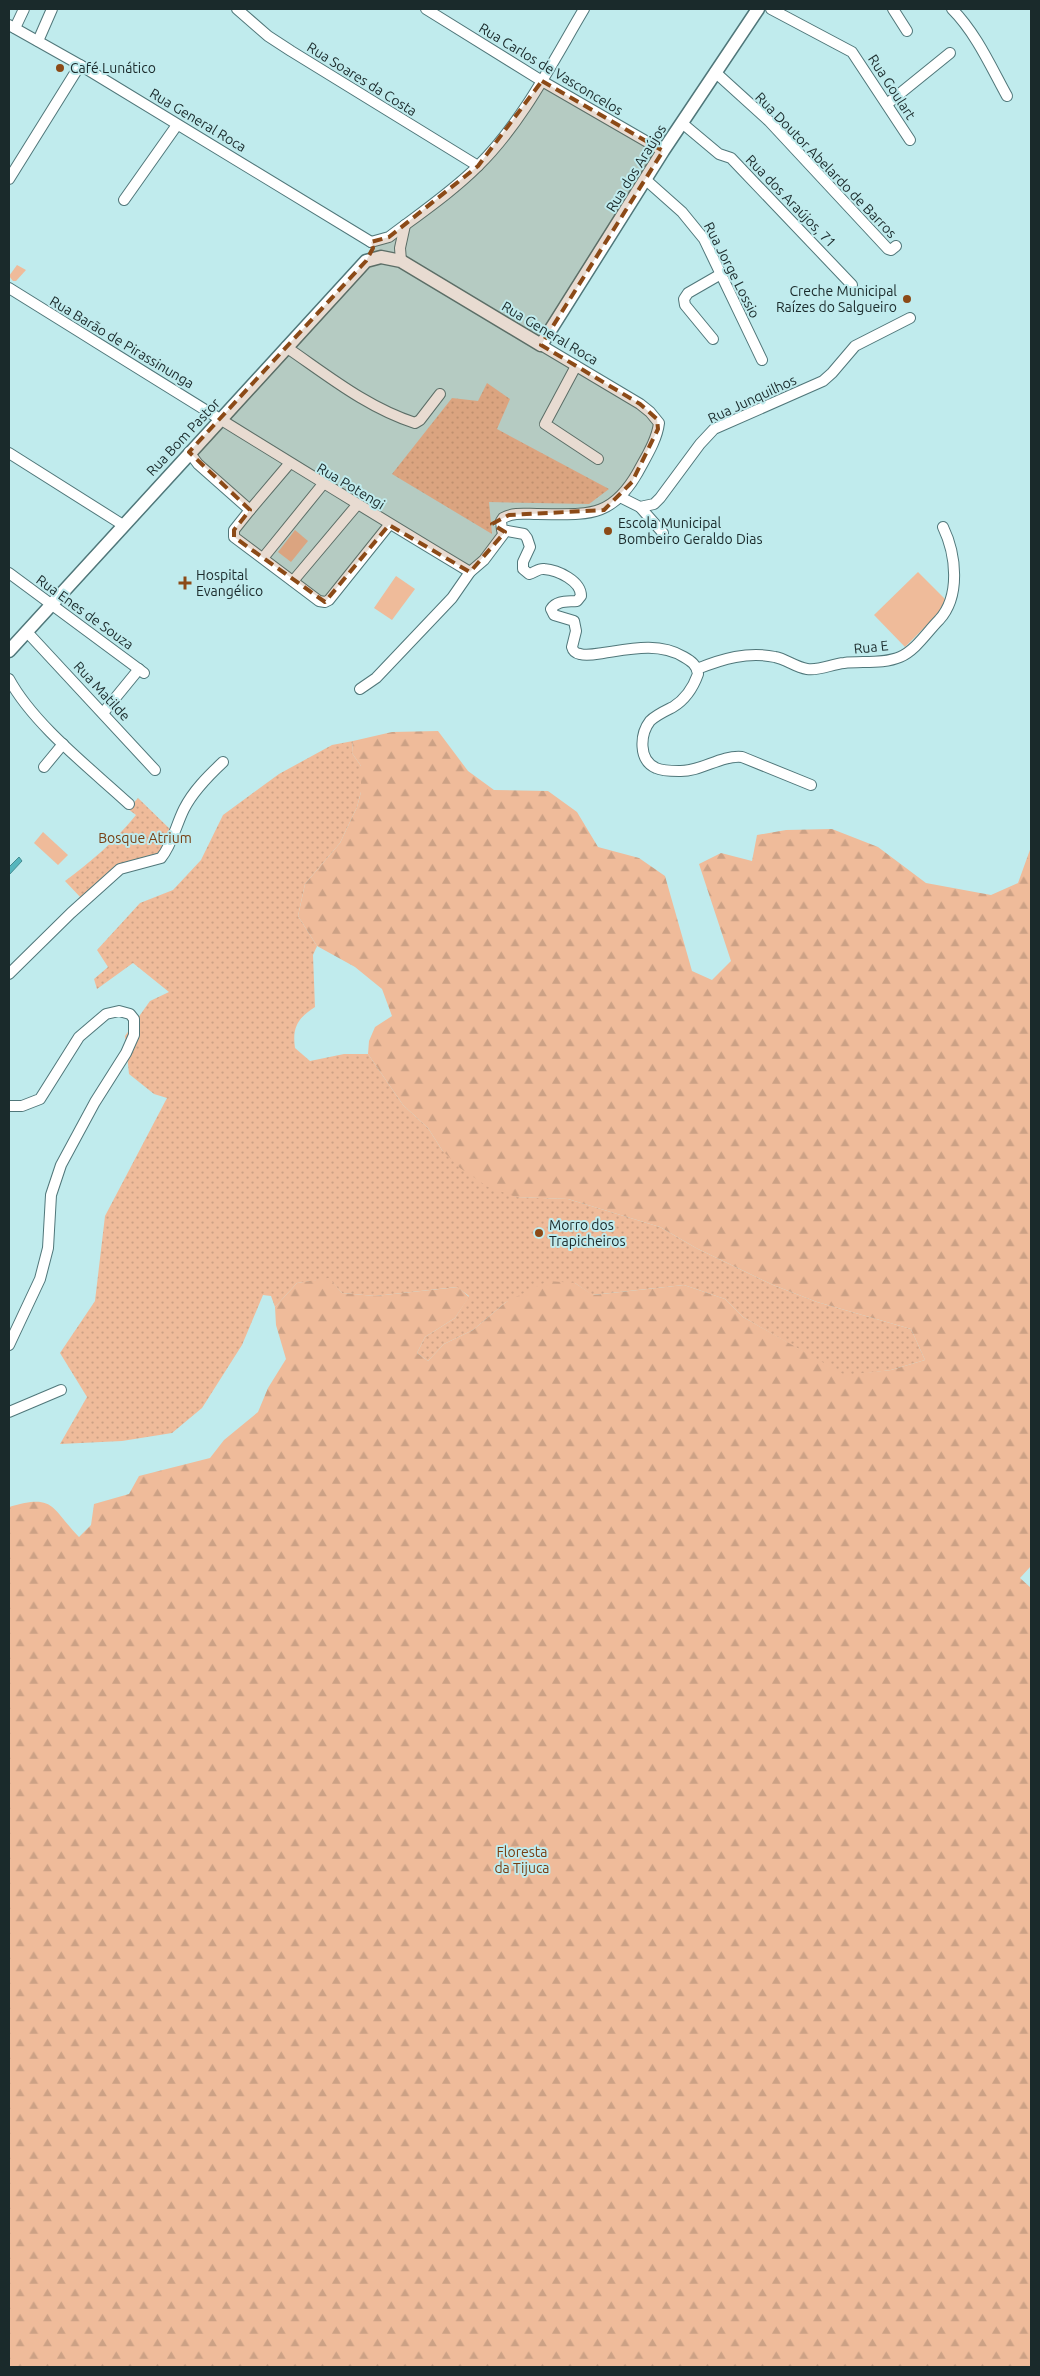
<svg xmlns="http://www.w3.org/2000/svg" width="1040" height="2376" font-family="Ubuntu,sans-serif">
<style>
.grass{fill:url(#grass-dots)}
.forest{fill:url(#forest-firs)}
.garden{fill:#efbb9a}
.water{fill:#56b6bd;stroke:#448c91}
.lines{fill:none;stroke-linecap:round;stroke-linejoin:round}
.minor-casing{stroke:#50777a;stroke-width:12}
.tertiary-casing{stroke:#50777a;stroke-width:15}
.minor{stroke:#fff;stroke-width:10}
.tertiary{stroke:#fff;stroke-width:12}
.marked{fill:#8c4a17;fill-opacity:0.2;stroke:#8c4a17;stroke-width:4;stroke-dasharray:10 6;stroke-linejoin:round}
.poi-dot{fill:#8c4a17;stroke:#c0ebed;stroke-width:2}
.labels{text-anchor:middle;dominant-baseline:central;stroke-width:4;stroke-linejoin:round;paint-order:stroke}
.poi-label{font-size:14px;fill:#1a2a2b;stroke:#c0ebed;text-anchor:start}
.street-label{font-size:14px;fill:#1a2a2b;stroke:#c0ebed}
.park-label{font-size:14px;fill:#773e12;stroke:#c0ebed}
</style>
<defs>
<pattern id="grass-dots" width="8" height="8" patternUnits="userSpaceOnUse" patternTransform="scale(1.25)"><rect width="8" height="8" fill="#efbb9a"/><path d="M2 2h.1M6 6h.1" fill="none" stroke="#cca185" stroke-width="1.8" stroke-linecap="round"/></pattern>
<pattern id="forest-firs" width="22" height="20" patternUnits="userSpaceOnUse" patternTransform="scale(1.25)"><rect width="22" height="20" fill="#efbb9a"/><path d="M5 1l3.5 6h-7zM16 11l3.5 6h-7z" fill="#cca185"/></pattern>
</defs>
<rect width="100%" height="100%" fill="#c0ebed"/>
<!-- grass -->
<g class="grass">
<path d="M487,383L510,399L497,429L609,489L589,504L489,502L492,534L392,474L452,398L478,401Z"/>
<path d="M353,741L352,753L361,766V792L357,807L340,843L305,884L298,916L317,946L313,955L315,1007C298,1018 292,1027 295,1048L310,1061L344,1054H368L403,1105L428,1128L442,1150L516,1197L568,1199L660,1227L696,1248L773,1285L817,1302L911,1329L925,1360L891,1370L845,1376L743,1317L725,1299L684,1285L592,1295L575,1283L506,1302L473,1330L444,1344L428,1361L417,1353L425,1337L455,1318L469,1296L457,1287L375,1296L342,1293L329,1279L297,1283L275,1307L271,1296L263,1295L242,1345L202,1408L172,1433L122,1441L60,1444L87,1397L60,1353L95,1301L105,1216L167,1098L154,1094L129,1074L125,1036L150,1001L169,992L133,963L97,989L94,979L108,967L97,950L140,903L173,890L201,860L223,815L279,774L332,745Z"/>
<path d="M138,798L173,832L161,857L124,864L82,899L65,881C91,862 115,841 136,815L128,809Z"/>
</g>
<!-- forest -->
<path class="forest" d="M438,731L468,771L494,790L548,791L577,812L598,847L639,858L665,876L692,971L712,980L731,961L699,864L721,853L752,861L757,835L786,830L832,829L878,847L926,883L991,895L1018,883L1031,847V1566L1020,1578L1031,1588V2367H9V1507C55,1493 51,1508 79,1537L91,1525L94,1504L129,1494L139,1476L210,1458L224,1440L258,1412L268,1388L286,1359L276,1325L275,1307L297,1283L329,1278L342,1293L375,1296L458,1287L469,1297L455,1318L425,1337L417,1353L428,1361L444,1344L473,1330L506,1302L548,1281L575,1283L593,1295L684,1285L725,1299L743,1317L845,1375L891,1370L925,1360L911,1329L817,1302L773,1285L696,1248L660,1227L568,1199L516,1197L488,1187L460,1168L442,1150L428,1128L403,1105L368,1054L369,1041L375,1027L392,1016L382,989L355,967L317,946L298,916L305,884L340,843L357,807L361,792V766L352,753L353,741L392,732Z"/>
<!-- garden -->
<g class="garden">
<path d="M17,265L26,270L16,281H13L9,276Z"/>
<path d="M295,530L308,541L291,562L278,552Z"/>
<path d="M918,572L949,603L905,647L874,615Z"/>
<path d="M396,576L415,589L392,620L374,608Z"/>
<path d="M43,832L68,855L58,865L34,843Z"/>
</g>
<!-- water -->
<path class="water" d="M19,857L22,861L9,875V867Z"/>
<g class="lines">
<defs>
<g id="minor">
<path d="M237,9L268,36L291,51L478,166"/>
<path d="M426,9L542,81L663,151"/>
<path d="M771,9L852,52L910,140"/>
<path d="M893,9L907,31"/>
<path d="M952,9C976,33 991,67 1007,96"/>
<path d="M9,25L80,65L371,242"/>
<path d="M15,28L24,9"/>
<path d="M38,41L52,9"/>
<path d="M715,72L769,121L888,249L891,250L896,246"/>
<path d="M887,104L950,53"/>
<path d="M682,123L719,154L731,158L852,285"/>
<path d="M9,179L80,65"/>
<path d="M646,180L682,212L704,239L762,360"/>
<path d="M124,200L177,125"/>
<path d="M371,242L389,237C418,215 452,192 478,166C522,123 553,61 584,9"/>
<path d="M401,261L400,248L405,225"/>
<path d="M9,288C162,383 315,479 470,572"/>
<path d="M713,339L685,305L684,299L688,293L721,274"/>
<path d="M541,345L640,404L650,412L659,423C657,440 646,457 638,472C611,520 586,514 537,514C525,514 514,512 503,518L501,521L502,530L524,534L527,538L530,547L523,562V569L529,574C534,573 539,568 544,569C558,570 581,581 581,596L577,601C568,602 557,600 551,609L554,615L574,621L576,631L572,647C573,651 575,653 580,654C587,656 596,654 603,653C630,649 659,642 684,657C691,661 697,665 698,674C693,688 686,699 673,707C665,711 656,715 650,721C640,734 638,760 656,768C662,771 672,771 679,771C701,772 720,755 742,757L811,785"/>
<path d="M286,347C327,375 366,407 415,423L420,420L440,394"/>
<path d="M576,366L545,424L598,459"/>
<path d="M189,452L198,464L250,510L234,530V537L319,601L325,602L329,600L389,525"/>
<path d="M9,453L123,525"/>
<path d="M620,497L640,507L654,504L660,498L700,444L714,429L823,381L832,373L855,346L910,318"/>
<path d="M640,507L663,533"/>
<path d="M250,510L289,464"/>
<path d="M263,558L323,484"/>
<path d="M9,573L144,673"/>
<path d="M293,581L357,505"/>
<path d="M27,632L155,770"/>
<path d="M697,669C722,659 748,651 775,657C786,659 795,667 807,669C819,671 832,664 844,663C862,661 884,664 900,657C916,650 927,632 939,620C961,596 956,554 943,527"/>
<path d="M9,679C34,725 90,768 129,804"/>
<path d="M360,689L376,678L452,598L470,572L484,560L505,532"/>
<path d="M103,713L139,669"/>
<path d="M44,767L63,744"/>
<path d="M9,974L71,913L120,869L161,858C172,845 176,825 184,809C193,791 208,776 223,762"/>
<path d="M9,1106H22L40,1099L79,1037L106,1014L119,1011L130,1014L134,1019V1035L126,1053L95,1102L61,1165L51,1195L48,1248L40,1279L9,1345"/>
<path d="M9,1412L61,1390"/>
</g>
<path id="tertiary" d="M9,651L366,261L381,257L401,261L541,345L663,151L758,9"/>
</defs>
<!-- minor casing -->
<use href="#minor" class="minor-casing"/>
<!-- tertiary casing -->
<use href="#tertiary" class="tertiary-casing"/>
<!-- minor -->
<use href="#minor" class="minor"/>
<!-- tertiary -->
<use href="#tertiary" class="tertiary"/>
</g>
<!-- marked area -->
<path class="marked" d="M542,81L663,151L541,345L640,404L657,419L658,429L632,482L604,510L509,515L492,524L505,532L470,572L389,525L325,602L234,537V530L250,510L189,452L366,261L373,248L371,242L389,237L478,166Z"/>
<!-- markers -->
<g class="poi-dot">
<circle cx="60" cy="68" r="5"/>
<circle cx="907" cy="299" r="5"/>
<circle cx="608" cy="531" r="5"/>
<path d="M182.5 575.5h5v5h5v5h-5v5h-5v-5h-5v-5h5z"/>
<circle cx="539" cy="1233" r="5"/>
</g>
<g class="labels">
<!-- poi labels -->
<g class="poi-label">
<text x="70" y="68">Café Lunático</text>
<text x="897" y="291" text-anchor="end">Creche Municipal<tspan x="897" dy="16">Raízes do Salgueiro</tspan></text>
<text x="618" y="523">Escola Municipal<tspan x="618" dy="16">Bombeiro Geraldo Dias</tspan></text>
<text x="196" y="575">Hospital<tspan x="196" dy="16">Evangélico</tspan></text>
<text x="549" y="1225">Morro dos<tspan x="549" dy="16">Trapicheiros</tspan></text>
</g>
<!-- street labels -->
<g class="street-label">
<text transform="translate(551 69) rotate(31)">Rua Carlos de Vasconcelos</text>
<text transform="translate(362 79) rotate(32)">Rua Soares da Costa</text>
<text transform="translate(892 87) rotate(57)">Rua Goulart</text>
<text transform="translate(198 120) rotate(31)">Rua General Roca</text>
<text transform="translate(826 165) rotate(46)">Rua Doutor Abelardo de Barros</text>
<text transform="translate(636 168) rotate(-58)">Rua dos Araújos</text>
<text transform="translate(791 201) rotate(46)">Rua dos Araújos, 71</text>
<text transform="translate(732 270) rotate(63)">Rua Jorge Lossio</text>
<text transform="translate(550 333) rotate(31)">Rua General Roca</text>
<text transform="translate(122 342) rotate(31)">Rua Barão de Pirassinunga</text>
<text transform="translate(752 399) rotate(-25)">Rua Junquilhos</text>
<text transform="translate(183 437) rotate(-47)">Rua Bom Pastor</text>
<text transform="translate(351 486) rotate(31)">Rua Potengi</text>
<text transform="translate(85 612) rotate(36)">Rua Enes de Souza</text>
<text transform="translate(871 647) rotate(-6)">Rua E</text>
<text transform="translate(102 691) rotate(47)">Rua Matilde</text>
</g>
<!-- park labels -->
<g class="park-label">
<text x="145" y="838">Bosque Atrium</text>
<text x="522" y="1852">Floresta<tspan x="522" dy="16">da Tijuca</tspan></text>
</g>
</g>
<!-- border -->
<rect width="1040" height="2376" fill="none" stroke="#1a2a2b" stroke-width="20"/>
</svg>
